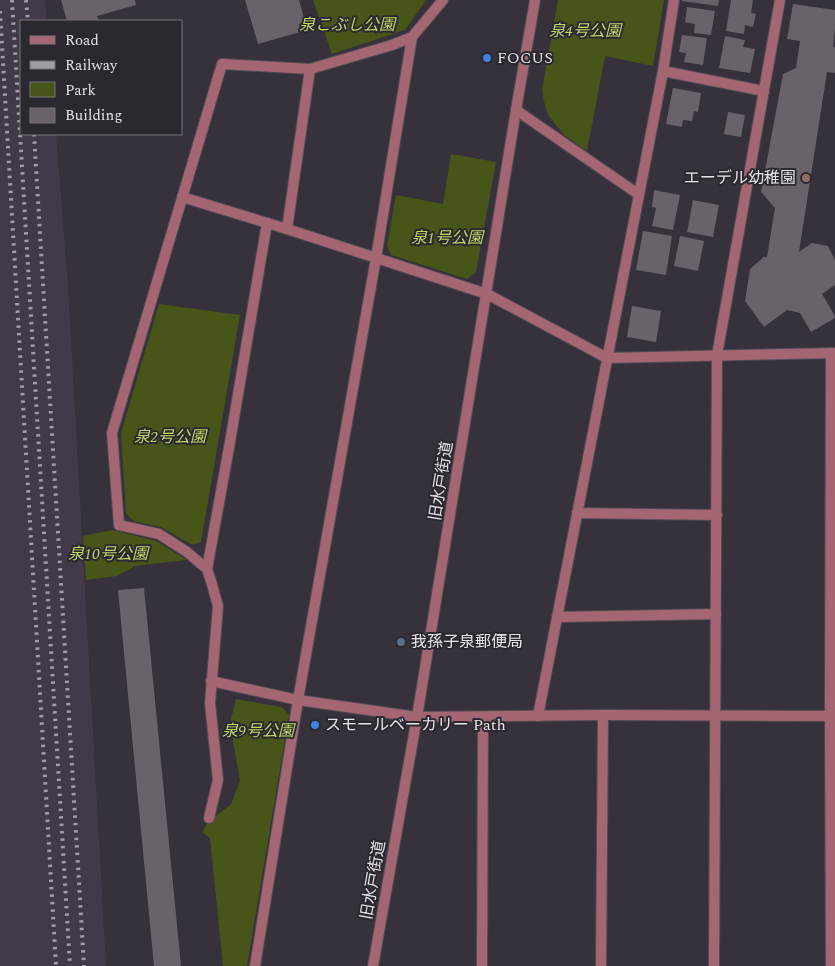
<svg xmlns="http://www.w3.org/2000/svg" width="835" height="966" font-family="Spectral,'Noto Sans JP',serif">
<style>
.built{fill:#423a48}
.green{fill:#485519}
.building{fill:#69626a}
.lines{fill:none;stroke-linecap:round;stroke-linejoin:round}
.minor-casing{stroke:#524d56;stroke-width:12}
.tertiary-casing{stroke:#524d56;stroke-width:12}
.minor{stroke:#a36672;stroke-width:10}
.tertiary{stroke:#a36672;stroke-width:10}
.rail{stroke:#9f9ca3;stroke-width:4;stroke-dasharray:2.5 5;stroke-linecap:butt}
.shop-dot{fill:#3f7fe0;stroke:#2c282f;stroke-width:2}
.education-dot{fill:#8d6e63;stroke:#2c282f;stroke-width:2}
.service-dot{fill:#5c6f8a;stroke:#2c282f;stroke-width:2}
.labels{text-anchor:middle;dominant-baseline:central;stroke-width:4;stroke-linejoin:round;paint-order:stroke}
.park-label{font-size:16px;font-style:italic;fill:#bed964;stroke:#2c282f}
.poi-label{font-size:16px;fill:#e5e3e8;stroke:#2c282f;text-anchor:start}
.street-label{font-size:16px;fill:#e5e3e8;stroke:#2c282f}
</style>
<rect width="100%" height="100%" fill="#36313a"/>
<!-- built -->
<path class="built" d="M0,0H45L47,21H21V134H56L68,286L106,966H0Z"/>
<!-- green -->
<g class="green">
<path d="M313,0H426L405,30L332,54Z"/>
<path d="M558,0H664L653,66L605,56L587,151L564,135L548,115L545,106L542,90Z"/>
<path d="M451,154L496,162L476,272L467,279L391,255L387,246L396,195L443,204Z"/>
<path d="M159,304L240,315L201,542L192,545L161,527L133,521L126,513L121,433Z"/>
<path d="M112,530L156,541L187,560L135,566L117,576L86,580L83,536Z"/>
<path d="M236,699L282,707L289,715L247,966H223L210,838L202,832L207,823L231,804L240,781L230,723Z"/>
</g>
<!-- building -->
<g class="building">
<path d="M61,0H135L136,5L97,16L99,21H67Z"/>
<path d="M245,0H299L307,30L258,44Z"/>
<path d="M682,0H719L718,6L682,1Z"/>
<path d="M731,0H753L751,13L756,14L753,27L745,25L744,34L726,31Z"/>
<path d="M793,4L835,10V28L833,46L835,47V73L827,72L799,252L812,243L828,246L835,260V285L822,294L835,316V318L811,332L800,313L787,310L764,327L745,301L750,269L764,257H767L775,208L761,192L783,74L796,68L800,41L787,39Z"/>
<path d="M687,7L715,11L711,35L694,33L695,24L685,22Z"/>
<path d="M682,35L707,38L703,65L684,62L686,53L679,52Z"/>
<path d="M725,36L745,40L743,47L755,49L750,73L719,68Z"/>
<path d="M673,88L701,93L698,112L694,111L692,121L683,120L682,127L666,124Z"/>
<path d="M728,112L745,115L741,137L724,134Z"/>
<path d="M654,190L680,195L673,230L652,226L656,208L652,207Z"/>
<path d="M693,200L719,205L713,237L687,232Z"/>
<path d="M643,231L672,236L666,275L636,270Z"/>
<path d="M680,236L704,241L698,271L674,266Z"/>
<path d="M632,306L661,311L656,342L627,337Z"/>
<path d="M144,588L181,966H154L118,590Z"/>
</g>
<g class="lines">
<defs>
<g id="minor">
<path d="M663,71L764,91"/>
<path d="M516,110L638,194"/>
<path d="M182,197L287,229L487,294L607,358L835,353"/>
<path d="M287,229L310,69"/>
<path d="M577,513L717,515"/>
<path d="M207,569L230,442L267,223"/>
<path d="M557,617L716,614"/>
<path d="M211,681L298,700L417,717L603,715L835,716"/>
<path d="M538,716L663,71L674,0"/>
<path d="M209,818L218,780L210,703L218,606L211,581L207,569L187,552L159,534L119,525L112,433L222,64L310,69L392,45L412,37L443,0"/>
<path d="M255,966L298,700L376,258L412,37"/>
<path d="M482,966L483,717"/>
<path d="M601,966L603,715"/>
<path d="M714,966L717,355L780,0"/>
<path d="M831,966L830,716L831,353"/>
</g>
<path id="tertiary" d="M373,966L417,717L516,110L535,0"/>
</defs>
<!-- minor casing -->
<use href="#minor" class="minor-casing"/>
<!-- tertiary casing -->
<use href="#tertiary" class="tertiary-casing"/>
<!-- minor -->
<use href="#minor" class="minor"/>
<!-- tertiary -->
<use href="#tertiary" class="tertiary"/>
<!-- rail -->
<g class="rail">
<path d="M12,0L70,966"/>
<path d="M26,0L28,21"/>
<path d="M0,11L56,966"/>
<path d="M34,134L84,966"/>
</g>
</g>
<!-- markers -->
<g class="shop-dot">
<circle cx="487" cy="58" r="5"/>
<circle cx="315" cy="725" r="5"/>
</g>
<circle class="education-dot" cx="806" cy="178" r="5"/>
<circle class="service-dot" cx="401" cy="642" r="5"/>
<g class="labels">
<!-- park labels -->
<g class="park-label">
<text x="347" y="25">泉こぶし公園</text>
<text x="585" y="31">泉4号公園</text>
<text x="447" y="238">泉1号公園</text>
<text x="170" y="437">泉2号公園</text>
<text x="108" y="554">泉10号公園</text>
<text x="258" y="731">泉9号公園</text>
</g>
<!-- poi labels -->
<g class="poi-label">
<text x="497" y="58">FOCUS</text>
<text x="796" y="178" text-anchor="end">エーデル幼稚園</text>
<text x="411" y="642">我孫子泉郵便局</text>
<text x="325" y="725">スモールベーカリー Path</text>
</g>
<!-- street labels -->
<g class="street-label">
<text transform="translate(441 481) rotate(-81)">旧水戸街道</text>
<text transform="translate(373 880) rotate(-80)">旧水戸街道</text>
</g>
</g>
<!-- legend -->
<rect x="20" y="20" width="162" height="115" fill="#2c282f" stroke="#767379"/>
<rect x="30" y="36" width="25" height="8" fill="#a36672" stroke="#767379"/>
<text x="65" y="45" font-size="15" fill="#e5e3e8">Road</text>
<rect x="30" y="61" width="25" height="8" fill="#9f9ca3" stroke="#767379"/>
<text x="65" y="70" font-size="15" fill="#e5e3e8">Railway</text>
<rect x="30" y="82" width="25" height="15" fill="#485519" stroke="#767379"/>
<text x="65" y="95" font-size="15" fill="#e5e3e8">Park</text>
<rect x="30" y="108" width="25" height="15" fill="#69626a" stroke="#767379"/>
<text x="65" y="120" font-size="15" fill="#e5e3e8">Building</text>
</svg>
